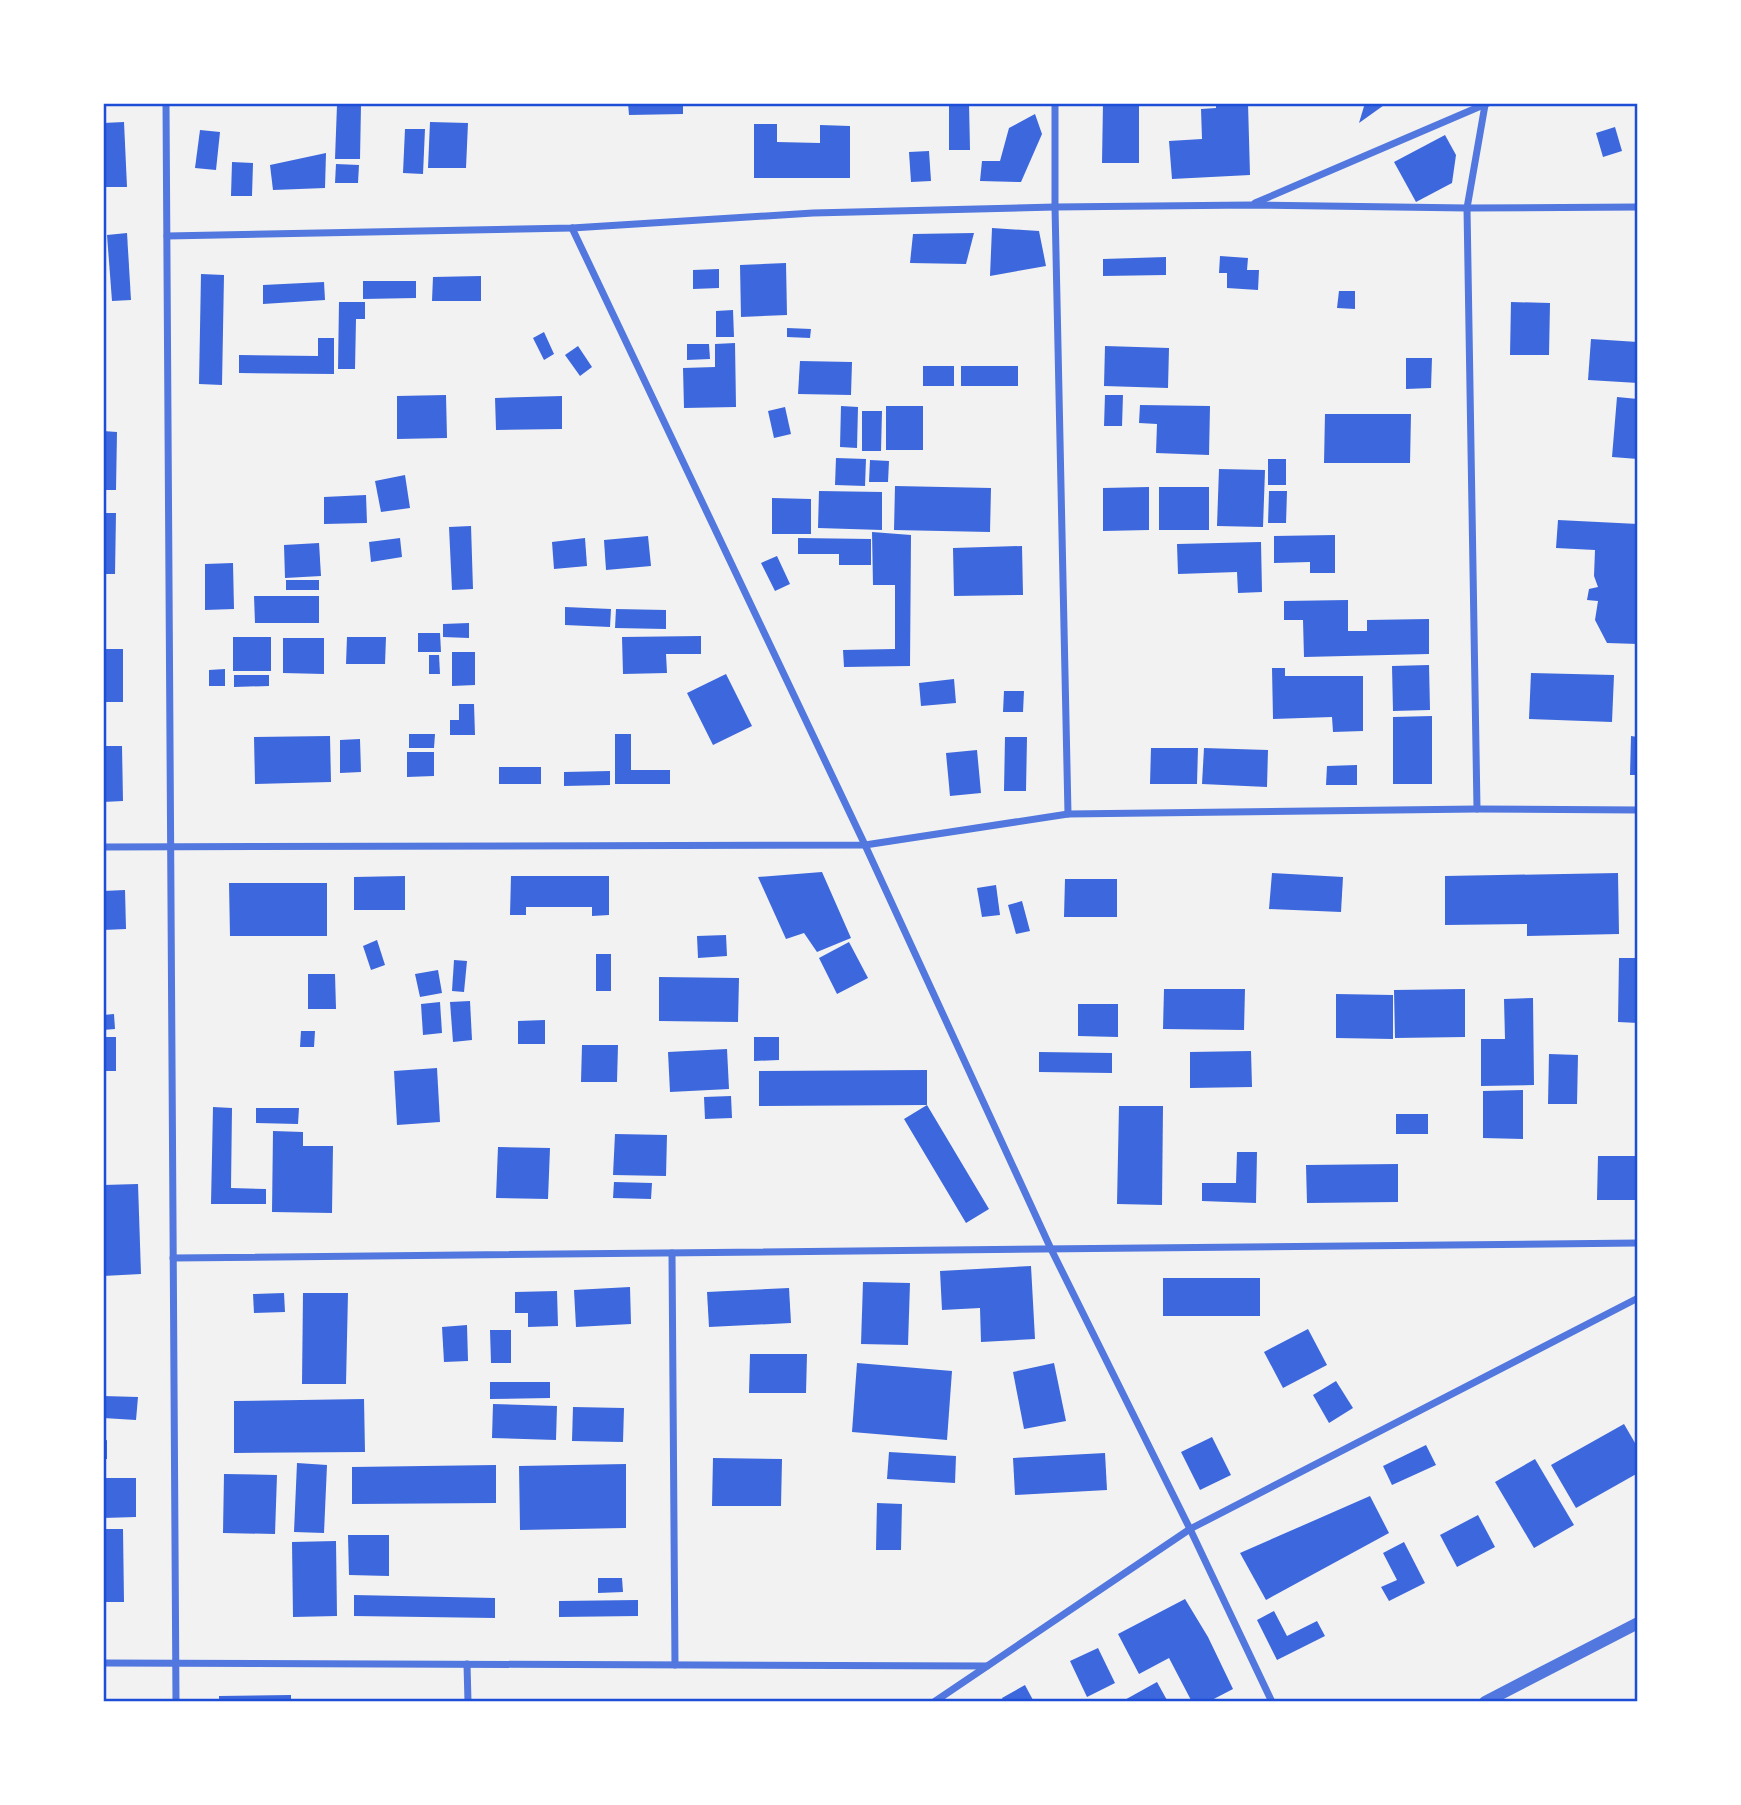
<svg xmlns="http://www.w3.org/2000/svg" width="1741" height="1805" font-family="Signika,sans-serif">
<style>
.building{fill:#3d67dc}
.lines{fill:none;stroke-linecap:round;stroke-linejoin:round}
.minor{stroke:#5277de;stroke-width:7}
.tertiary{stroke:#5277de;stroke-width:12}
.neatline{fill:none;stroke:#1d4ed8;stroke-width:2.5}
</style>
<rect width="100%" height="100%" fill="#f2f2f2"/>
<!-- building -->
<g class="building">
<path d="M628,103H683V114L629,115Z"/>
<path d="M949,103H969L970,150H949Z"/>
<path d="M1103,103H1139V163H1102Z"/>
<path d="M1216,103H1248L1250,175L1172,179L1169,141L1202,139L1201,109L1216,108Z"/>
<path d="M1365,103H1387L1359,123Z"/>
<path d="M337,105H361L360,159H335Z"/>
<path d="M1035,114L1042,134L1021,182L980,181L982,161H1000L1009,128Z"/>
<path d="M124,122L127,187H103V123Z"/>
<path d="M430,122L468,123L466,168H428Z"/>
<path d="M754,124H777V142L820,143V125L850,126V178H754Z"/>
<path d="M1615,127L1622,151L1603,157L1596,133Z"/>
<path d="M405,129H425L423,174L403,173Z"/>
<path d="M200,130L220,132L216,170L195,168Z"/>
<path d="M1445,135L1456,155L1452,183L1416,202L1394,162Z"/>
<path d="M929,151L931,181L911,182L909,152Z"/>
<path d="M326,153L325,188L273,190L270,165Z"/>
<path d="M232,162L253,163L252,196H231Z"/>
<path d="M336,164L359,165L358,183H335Z"/>
<path d="M992,228L1039,231L1046,266L990,276Z"/>
<path d="M127,233L131,300L112,301L107,235Z"/>
<path d="M974,233L966,264L910,263L913,234Z"/>
<path d="M1220,256L1248,258L1247,270H1259L1258,290L1227,288V273H1219Z"/>
<path d="M1166,257V275L1103,276V259Z"/>
<path d="M786,263L787,315L741,317L740,265Z"/>
<path d="M719,269V288L693,289V270Z"/>
<path d="M201,274L224,275L222,385L199,384Z"/>
<path d="M481,276V301H432L433,277Z"/>
<path d="M363,281H416V298L363,299Z"/>
<path d="M324,282L325,300L263,304V285Z"/>
<path d="M1339,291H1355V309L1337,308Z"/>
<path d="M339,302H365V319H356L355,369H338Z"/>
<path d="M1511,302L1550,303L1549,355H1510Z"/>
<path d="M733,310L734,337H716V311Z"/>
<path d="M787,328L811,329L810,338L787,337Z"/>
<path d="M544,332L554,354L544,360L533,338Z"/>
<path d="M318,338H334V374L239,373V355L318,356Z"/>
<path d="M1591,339L1638,342V383L1588,380Z"/>
<path d="M735,343L736,407L684,408L683,368L715,367V344Z"/>
<path d="M687,344H709L710,359L687,360Z"/>
<path d="M578,346L592,367L580,376L565,355Z"/>
<path d="M1105,346L1169,348L1168,388L1104,386Z"/>
<path d="M1406,358H1432L1431,388L1406,389Z"/>
<path d="M800,361L852,362L851,395L798,394Z"/>
<rect x="923" y="366" width="31" height="20"/>
<rect x="961" y="366" width="57" height="20"/>
<path d="M446,395L447,438L397,439V396Z"/>
<path d="M1105,395H1123L1122,426H1104Z"/>
<path d="M562,396V429L496,430L495,398Z"/>
<path d="M1617,397L1638,399V459L1612,457Z"/>
<path d="M1140,405L1210,406L1209,455L1156,453L1157,424L1139,423Z"/>
<path d="M841,406L858,407L857,448L840,447Z"/>
<rect x="886" y="406" width="37" height="44"/>
<path d="M785,407L791,434L774,438L768,411Z"/>
<path d="M862,411H882L881,451H862Z"/>
<path d="M1325,414H1411L1410,463H1324Z"/>
<path d="M103,431L117,432L116,490H103Z"/>
<path d="M836,458L866,459L865,486L835,485Z"/>
<rect x="1268" y="459" width="18" height="26"/>
<path d="M870,460L889,461L888,482H869Z"/>
<path d="M1219,469L1265,470L1263,527L1217,526Z"/>
<path d="M405,475L410,508L381,512L375,481Z"/>
<path d="M895,486L991,488L990,532L894,530Z"/>
<path d="M1149,487V530L1103,531V488Z"/>
<rect x="1159" y="487" width="50" height="43"/>
<path d="M819,491L882,492V530L818,528Z"/>
<path d="M1269,491H1287L1286,523H1268Z"/>
<path d="M366,495L367,523L324,524V497Z"/>
<path d="M772,498L811,499V534H772Z"/>
<path d="M103,513H116L115,574H103Z"/>
<path d="M1558,520L1638,524V644L1607,643L1595,620L1598,601L1587,600L1589,589L1598,587L1594,576L1595,550L1556,548Z"/>
<path d="M471,526L473,589L452,590L449,527Z"/>
<path d="M872,532L911,535L910,666L844,667L843,650L895,649V585H873Z"/>
<path d="M1335,535V573H1310V562L1274,563V536Z"/>
<path d="M648,536L651,566L606,570L604,540Z"/>
<path d="M400,538L402,557L371,562L369,542Z"/>
<path d="M585,538L587,566L554,569L552,542Z"/>
<path d="M798,538L871,539V565H839V554H798Z"/>
<path d="M1261,542L1262,592L1238,593L1237,572L1178,574L1177,544Z"/>
<path d="M319,543L321,576L285,578L284,545Z"/>
<path d="M1022,546L1023,595L954,596L953,548Z"/>
<path d="M777,556L790,584L775,591L761,563Z"/>
<path d="M233,563L234,609L205,610V564Z"/>
<rect x="286" y="580" width="33" height="10"/>
<path d="M254,596H319V623H255Z"/>
<path d="M1348,600V631H1367V620L1429,619V654L1304,657L1303,620H1284V601Z"/>
<path d="M565,607L611,609L610,627L565,625Z"/>
<path d="M616,609L666,610V629L615,628Z"/>
<path d="M469,623V638L443,637V624Z"/>
<path d="M418,633H440L441,652H418Z"/>
<path d="M701,636V654H666L667,673L623,674L622,637Z"/>
<rect x="233" y="637" width="38" height="34"/>
<path d="M347,637H386L385,664H346Z"/>
<path d="M283,638H324V674L283,673Z"/>
<rect x="103" y="649" width="20" height="53"/>
<path d="M452,652H475V685L452,686Z"/>
<path d="M429,655H439L440,674H429Z"/>
<path d="M1429,665L1430,710L1393,711L1392,666Z"/>
<path d="M1272,668H1285V676H1363V731L1333,732L1332,717L1273,719Z"/>
<path d="M225,669V686H209V670Z"/>
<path d="M1531,673L1614,675L1612,722L1529,719Z"/>
<path d="M726,674L752,726L713,745L687,693Z"/>
<path d="M234,675H269V686L234,687Z"/>
<path d="M954,679L956,703L921,706L919,683Z"/>
<path d="M1004,691H1024L1023,712H1003Z"/>
<path d="M459,704H474L475,735H450V720H459Z"/>
<path d="M1432,716V784H1393V717Z"/>
<path d="M409,734H435L434,748H409Z"/>
<path d="M615,734H631V770H670V784H615Z"/>
<path d="M330,736L331,782L255,784L254,737Z"/>
<path d="M1631,736L1638,737V775H1630Z"/>
<path d="M1005,737H1027L1026,791H1004Z"/>
<path d="M360,739L361,772L340,773V740Z"/>
<path d="M103,746H122L123,801L103,802Z"/>
<path d="M1151,748H1198L1197,784H1150Z"/>
<path d="M1204,748L1268,750L1267,787L1202,784Z"/>
<path d="M977,750L981,793L950,796L946,753Z"/>
<path d="M407,752H434V776L407,777Z"/>
<path d="M1357,765V785H1326L1327,766Z"/>
<rect x="499" y="767" width="42" height="17"/>
<path d="M610,771V785L564,786V772Z"/>
<path d="M822,872L851,938L817,952L804,933L786,939L758,877Z"/>
<path d="M1272,873L1343,877L1341,912L1269,909Z"/>
<path d="M1618,873L1619,934L1527,936V924L1445,925V876Z"/>
<path d="M405,876V910H354V877Z"/>
<path d="M511,876H609V915L592,916V907H526V915H510Z"/>
<path d="M1065,879H1117V917H1064Z"/>
<path d="M229,883H327V936H230Z"/>
<path d="M996,885L1000,915L982,917L977,888Z"/>
<path d="M125,890L126,929L103,930V891Z"/>
<path d="M1022,901L1030,931L1016,934L1008,905Z"/>
<path d="M726,935L727,956L698,958L697,936Z"/>
<path d="M377,940L385,965L371,970L363,946Z"/>
<path d="M849,942L868,978L837,994L819,958Z"/>
<rect x="596" y="954" width="15" height="37"/>
<path d="M1619,958H1638V1023L1618,1022Z"/>
<path d="M454,960L467,961L464,992L452,991Z"/>
<path d="M438,970L442,993L420,997L415,974Z"/>
<path d="M308,974H335L336,1009H308Z"/>
<path d="M659,977L739,978L738,1022L659,1021Z"/>
<path d="M1164,989H1245L1244,1030L1163,1029Z"/>
<path d="M1465,989V1037L1395,1038L1394,990Z"/>
<path d="M1336,994L1393,995V1039L1336,1038Z"/>
<path d="M1533,998L1534,1085L1481,1086V1039H1505L1504,999Z"/>
<path d="M470,1001L472,1040L453,1042L450,1002Z"/>
<path d="M440,1002L442,1033L423,1035L421,1004Z"/>
<path d="M1078,1004H1118V1037L1078,1036Z"/>
<path d="M114,1014L115,1029L103,1030V1015Z"/>
<path d="M545,1020V1044H518V1021Z"/>
<path d="M301,1031H315L314,1047H300Z"/>
<rect x="103" y="1037" width="13" height="34"/>
<path d="M754,1037H779V1060L754,1061Z"/>
<path d="M582,1045H618L617,1082H581Z"/>
<path d="M727,1049L729,1089L670,1092L668,1052Z"/>
<path d="M1251,1051L1252,1087L1190,1088V1052Z"/>
<path d="M1039,1052L1112,1053V1073L1039,1072Z"/>
<path d="M1549,1054L1578,1055L1577,1104H1548Z"/>
<path d="M437,1068L440,1122L397,1125L394,1071Z"/>
<path d="M927,1070V1105L989,1209L966,1223L904,1119L927,1105L759,1106V1071Z"/>
<path d="M1523,1090V1139L1483,1138V1091Z"/>
<path d="M731,1096L732,1118L705,1119L704,1097Z"/>
<path d="M1119,1106H1163L1162,1205L1117,1204Z"/>
<path d="M213,1107L232,1108L231,1188L266,1189V1204H211Z"/>
<path d="M256,1108H299L298,1124L256,1123Z"/>
<rect x="1396" y="1114" width="32" height="20"/>
<path d="M273,1131L303,1132V1146H333L332,1213L272,1212Z"/>
<path d="M615,1134L667,1135L666,1176L613,1175Z"/>
<path d="M498,1147L550,1148L548,1199L496,1198Z"/>
<path d="M1237,1152H1257L1256,1203L1202,1201V1183H1236Z"/>
<path d="M1598,1156H1638V1200H1597Z"/>
<path d="M1398,1164V1202L1307,1203L1306,1165Z"/>
<path d="M614,1182L652,1183L651,1199L613,1198Z"/>
<path d="M138,1184L141,1274L103,1276V1185Z"/>
<path d="M1031,1266L1035,1339L981,1342L980,1308L942,1310L940,1271Z"/>
<rect x="1163" y="1278" width="97" height="38"/>
<path d="M863,1282L910,1283L908,1345L861,1344Z"/>
<path d="M630,1287L631,1324L576,1327L574,1290Z"/>
<path d="M789,1288L791,1323L709,1327L707,1292Z"/>
<path d="M557,1291L558,1326L528,1327V1313H515V1292Z"/>
<path d="M284,1293L285,1312L254,1313L253,1294Z"/>
<path d="M303,1293H348L346,1384H302Z"/>
<path d="M467,1325L468,1361L444,1362L442,1327Z"/>
<path d="M1308,1329L1327,1365L1283,1388L1264,1352Z"/>
<path d="M490,1330H511V1363H491Z"/>
<path d="M750,1354H807L806,1393H749Z"/>
<path d="M857,1363L952,1371L947,1440L852,1432Z"/>
<path d="M1054,1363L1066,1421L1024,1429L1013,1372Z"/>
<path d="M1336,1381L1353,1408L1329,1423L1313,1395Z"/>
<path d="M490,1382H550V1398L490,1399Z"/>
<path d="M103,1396L138,1397L136,1420L103,1418Z"/>
<path d="M364,1399L365,1452L234,1453V1401Z"/>
<path d="M493,1404L557,1406L556,1440L492,1438Z"/>
<path d="M573,1407L624,1408L623,1442L572,1441Z"/>
<path d="M1624,1424L1638,1448V1473L1576,1508L1551,1465Z"/>
<path d="M1212,1437L1231,1475L1200,1490L1181,1452Z"/>
<path d="M107,1440V1459H103V1441Z"/>
<path d="M1426,1445L1436,1465L1392,1485L1383,1466Z"/>
<path d="M889,1452L956,1456L955,1483L887,1479Z"/>
<path d="M1105,1453L1107,1490L1015,1495L1013,1458Z"/>
<path d="M713,1458L782,1459L781,1506H712Z"/>
<path d="M1535,1459L1574,1525L1534,1548L1495,1482Z"/>
<path d="M297,1463L327,1465L324,1533L294,1532Z"/>
<path d="M626,1464V1528L520,1530L519,1466Z"/>
<path d="M496,1465V1503L352,1504V1467Z"/>
<path d="M224,1474L277,1475L275,1534L223,1533Z"/>
<path d="M103,1478H136V1517L103,1518Z"/>
<path d="M1370,1496L1389,1533L1266,1600L1240,1553Z"/>
<path d="M877,1503L902,1504L901,1550H876Z"/>
<path d="M1478,1515L1495,1547L1457,1567L1440,1535Z"/>
<path d="M103,1529H123L124,1602H103Z"/>
<path d="M348,1535H389V1576L349,1575Z"/>
<path d="M336,1541L337,1616L293,1617L292,1542Z"/>
<path d="M1404,1542L1425,1583L1389,1601L1381,1587L1397,1580L1383,1553Z"/>
<path d="M598,1578H622L623,1592L598,1593Z"/>
<path d="M354,1595L495,1598V1618L354,1616Z"/>
<path d="M1185,1599L1208,1637L1233,1689L1208,1702H1192L1169,1658L1139,1674L1118,1634Z"/>
<path d="M638,1600V1616L559,1617V1601Z"/>
<path d="M1274,1611L1287,1636L1317,1621L1325,1636L1277,1660L1257,1620Z"/>
<path d="M1098,1648L1115,1683L1087,1697L1070,1661Z"/>
<path d="M1157,1682L1168,1702H1121Z"/>
<path d="M1025,1685L1034,1702H1004L1002,1698Z"/>
<path d="M291,1695V1702H219V1696Z"/>
</g>
<g class="lines">
<!-- minor -->
<g class="minor">
<path d="M166,103L176,1702"/>
<path d="M1055,103V207L1068,814"/>
<path d="M1255,203L1488,103"/>
<path d="M572,228L865,845L1051,1249L1190,1529L1272,1702"/>
<path d="M167,236L572,228L813,213L1055,207L1251,205L1467,208L1638,207"/>
<path d="M1477,809L1467,208L1485,105"/>
<path d="M103,847L865,845L1068,814L1477,809L1638,810"/>
<path d="M672,1253L675,1665"/>
<path d="M173,1258L1638,1243"/>
<path d="M103,1663L987,1666"/>
<path d="M467,1664L468,1702"/>
<path d="M934,1702L1190,1529L1638,1298"/>
</g>
<!-- tertiary -->
<path class="tertiary" d="M1485,1702L1638,1623"/>
</g>
<!-- border -->
<rect width="1741" height="1805" fill="none" stroke="#ffffff" stroke-width="210"/>
<rect x="105" y="105" width="1531" height="1595" class="neatline"/>
</svg>
